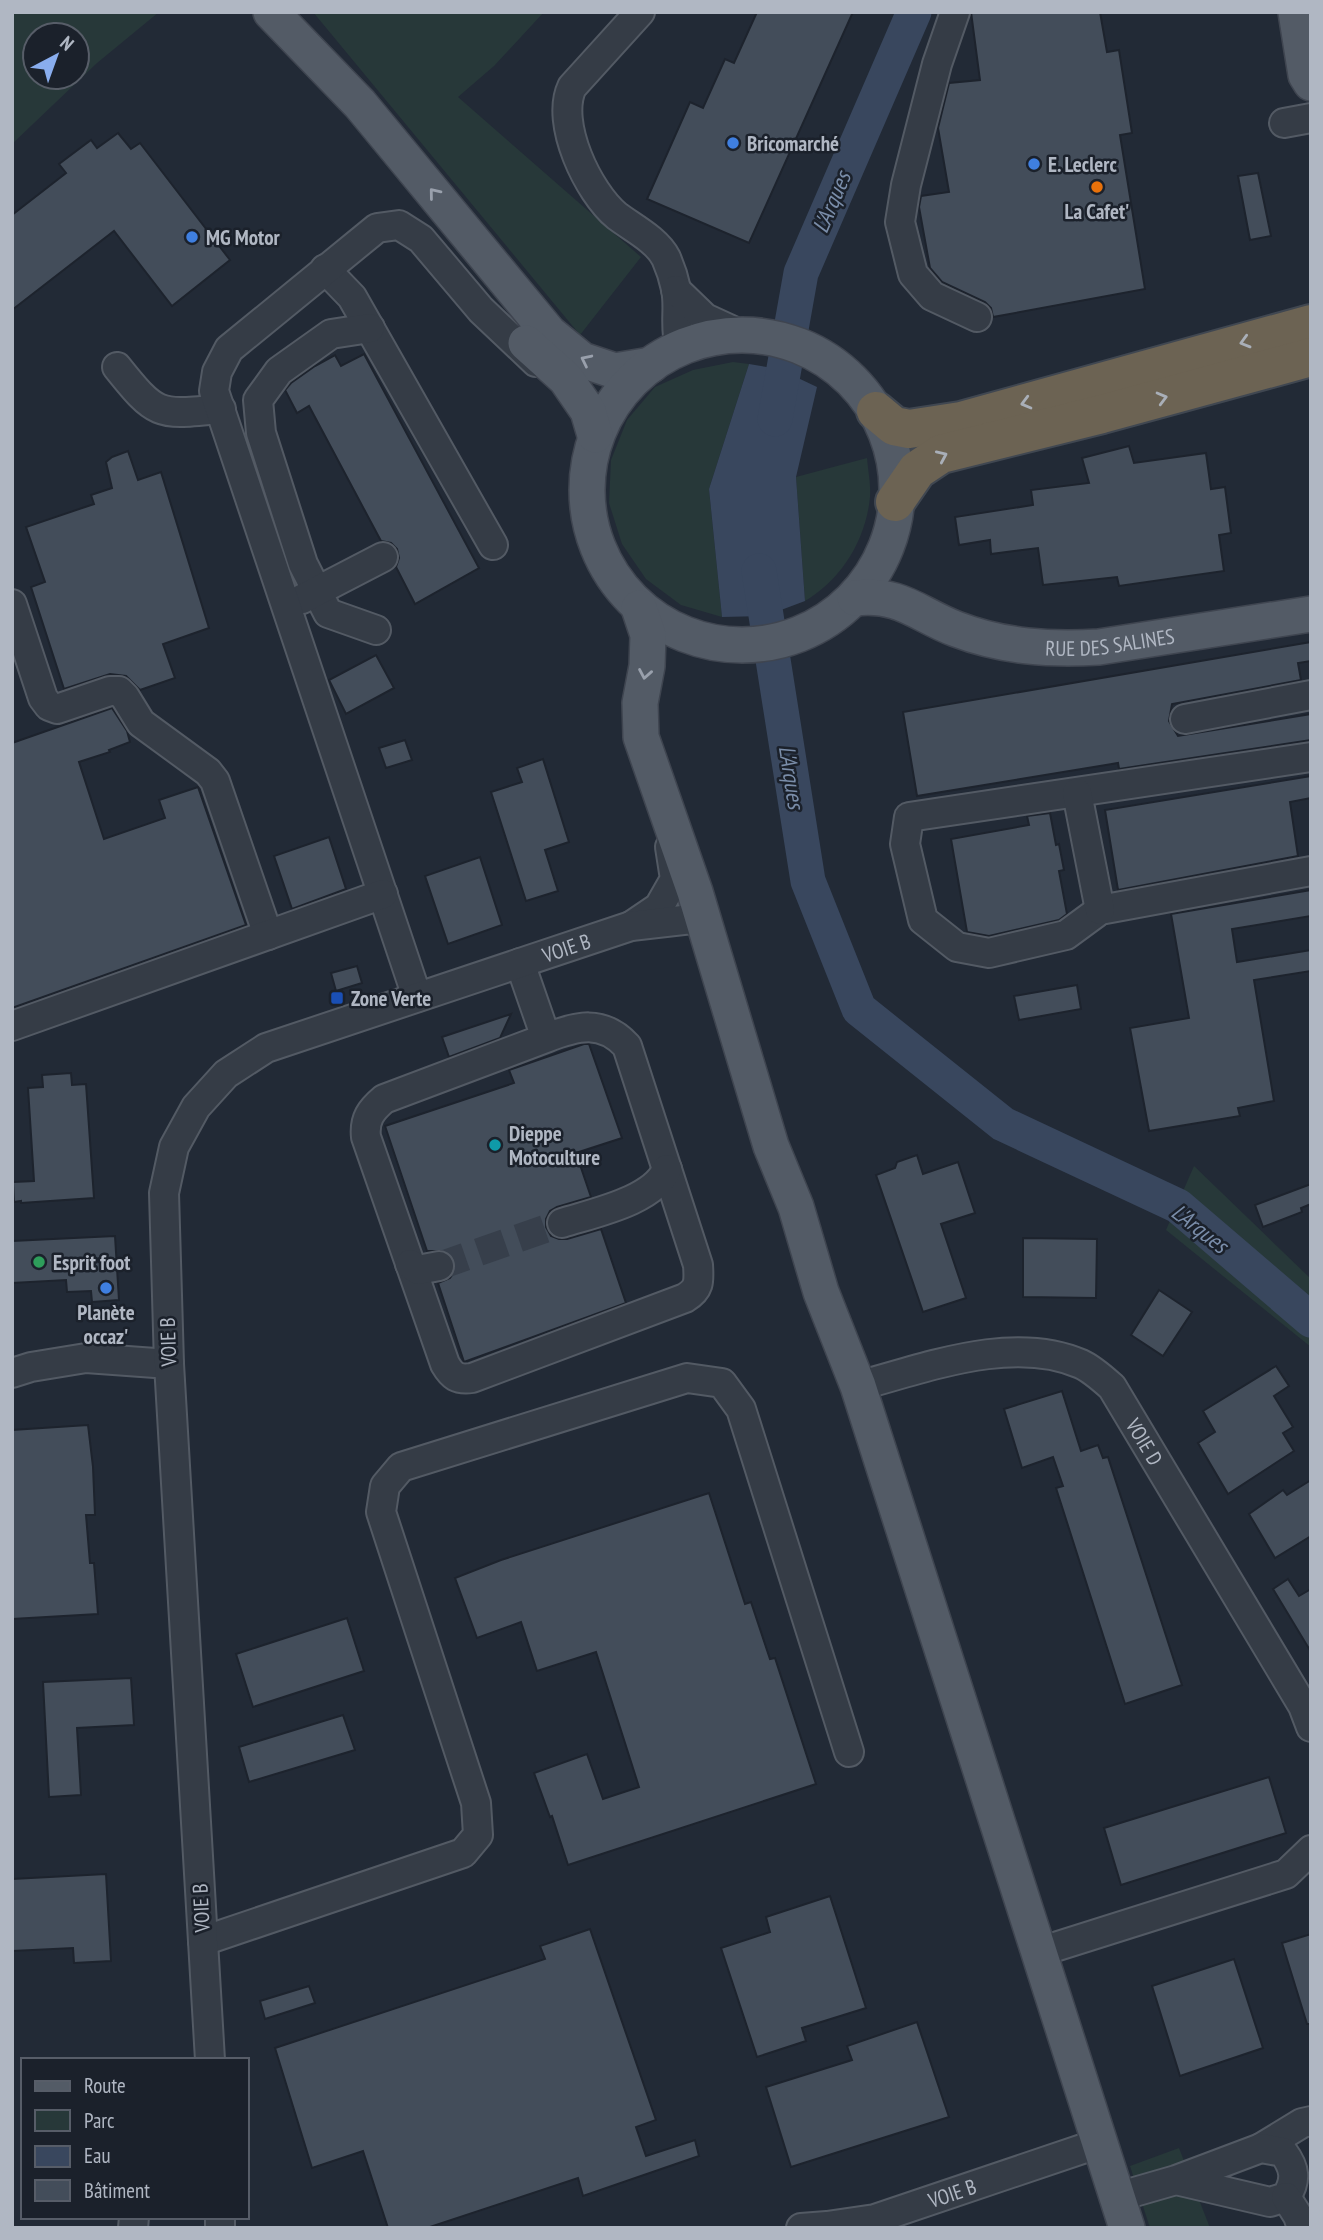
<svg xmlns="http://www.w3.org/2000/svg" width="1323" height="2240" font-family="'PT Sans Narrow',sans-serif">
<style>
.green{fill:#273839;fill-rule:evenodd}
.water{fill:#39475e}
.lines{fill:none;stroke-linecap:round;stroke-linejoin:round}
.river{stroke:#39475e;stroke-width:35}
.building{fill:#434d5a;stroke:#1d232d;stroke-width:2}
.minor-tunnel{stroke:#373f4b;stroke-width:28;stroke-dasharray:28 14;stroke-linecap:butt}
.minor-casing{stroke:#535a64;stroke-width:32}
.major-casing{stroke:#3f4550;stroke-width:38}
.highway-casing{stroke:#404751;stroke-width:42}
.minor{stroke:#353c46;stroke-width:28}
.major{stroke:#535b66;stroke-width:35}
.highway{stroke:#6c6353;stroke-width:38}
.oneway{stroke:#99a0ac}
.oneway2{stroke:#a9afb8}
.shop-dot{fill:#3f7fe0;stroke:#1b212b;stroke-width:2.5}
.food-dot{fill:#e8710a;stroke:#1b212b;stroke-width:2.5}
.transit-dot{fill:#1a4fb4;stroke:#1b212b;stroke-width:2.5}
.culture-dot{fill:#0f9aa8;stroke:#1b212b;stroke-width:2.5}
.leisure-dot{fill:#2e9e5b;stroke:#1b212b;stroke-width:2.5}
.labels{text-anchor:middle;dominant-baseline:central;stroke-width:5;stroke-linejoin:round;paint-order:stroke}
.poi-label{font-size:21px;font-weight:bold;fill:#b0b7c3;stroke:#1b212b;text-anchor:start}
.street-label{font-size:21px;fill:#b0b7c3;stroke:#1b212b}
.water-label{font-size:23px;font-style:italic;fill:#7a8da9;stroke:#1b212b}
</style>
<rect width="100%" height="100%" fill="#222a36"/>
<!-- green -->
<g class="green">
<path d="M12,12H159L97,63L12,144ZM77,35V77H35V35Z"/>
<path d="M313,12H544L494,66L458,97L641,257L580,335Z"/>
<path d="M733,362L749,364L709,489L722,617L681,605L646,579L622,544L609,503L611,460L627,420L655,387L693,370Z"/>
<path d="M867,458C868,470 871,485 870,497C866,540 841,580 805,601L796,477Z"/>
<path d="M1194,1166L1311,1279V1347L1166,1230Z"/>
<path d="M1179,2148L1210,2228H1150L1130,2166Z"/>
</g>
<!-- water -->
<path class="water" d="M749,364L779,369L817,387L796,477L805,601L765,616L722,617L709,489Z"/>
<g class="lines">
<!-- river -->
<g class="river">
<path d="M775,419L801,273L914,12"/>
<path d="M759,571L808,881L859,1009L1003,1124L1178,1206L1311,1320"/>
</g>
</g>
<!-- building -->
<g class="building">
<path d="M757,12H853L749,243L647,199L690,102L703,108L725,59L734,63Z"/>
<path d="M971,12H1100L1107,52L1119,50L1132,133L1120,135L1145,289L993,317L991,308L985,302L942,282L930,268L919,207L921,196L949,192L938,128L949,83L980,80Z"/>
<path d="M118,133L131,149L140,143L230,260L172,306L114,231L12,310V215L66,173L59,164L91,140L97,148Z"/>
<path d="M1258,173L1271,236L1250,240L1238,176Z"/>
<path d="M364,354L479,568L415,604L396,567L399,558L397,549L391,543L381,541L309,406L297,413L285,390L291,383L315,366L335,355L341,366Z"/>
<path d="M1129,446L1134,463L1206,453L1211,489L1225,487L1231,533L1219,535L1224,571L1119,586L1117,577L1043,585L1038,548L991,554L990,540L959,545L955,517L1033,505L1031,490L1089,483L1082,458Z"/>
<path d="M128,451L138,480L161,472L209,628L163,644L175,678L140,690L126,676L110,674L64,689L31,587L45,582L26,527L94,504L91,495L112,488L106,462L112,457Z"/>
<path d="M1311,642V661L1298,663L1301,680L1172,704L1169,721L1178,736L1311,714V740L1119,769L1118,763L917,796L903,712Z"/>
<path d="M376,655L394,688L346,714L329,680Z"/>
<path d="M112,708L127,731L130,742L109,750L110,752L79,762L104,839L165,818L159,800L198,787L246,925L12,1008V743Z"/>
<path d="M405,740L412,760L386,768L379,748Z"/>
<path d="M543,759L569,842L545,850L558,891L526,901L491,792L522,782L517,768Z"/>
<path d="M1311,776V798L1290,802L1298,856L1118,890L1105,810Z"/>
<path d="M1050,813L1056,845L1059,844L1064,870L1059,871L1067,914L1059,920L989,936L967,932L951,839L1029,825L1027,816Z"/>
<path d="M329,837L346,889L292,909L274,856Z"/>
<path d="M480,857L502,925L448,944L425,876Z"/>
<path d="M1311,890V916L1232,929L1237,962L1311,950V971L1254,980L1274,1101L1238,1108L1240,1116L1149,1131L1130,1028L1189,1018L1171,914Z"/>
<path d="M357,966L362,983L336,991L331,973Z"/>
<path d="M1077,985L1081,1009L1019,1020L1014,996Z"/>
<path d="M511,1014L500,1038L449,1057L442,1037Z"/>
<path d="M584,1044H589L622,1138L576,1153L591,1197L557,1207L550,1211L546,1219V1227L551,1236L559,1239H567L601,1229L626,1303L464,1362L438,1283L450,1278L455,1271V1262L452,1256L445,1251H427L385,1126L514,1083L509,1070Z"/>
<path d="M71,1073L72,1085L86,1084L94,1198L21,1203V1201L14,1202L13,1182L34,1181L28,1088L43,1087L42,1075Z"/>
<path d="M917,1155L923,1174L958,1162L975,1213L941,1224L966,1298L923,1312L876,1175L895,1168L897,1162Z"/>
<path d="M1311,1184V1204L1301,1208L1302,1212L1263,1227L1255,1205Z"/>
<path d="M115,1236L119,1300L92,1302L91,1291L67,1292L66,1280L12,1283V1241Z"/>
<path d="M1023,1238L1097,1239L1096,1298L1023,1297Z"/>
<path d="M1159,1290L1192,1312L1163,1356L1131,1335Z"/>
<path d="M1276,1366L1289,1386L1274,1396L1293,1427L1283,1433L1294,1451L1228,1494L1198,1443L1215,1432L1203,1411Z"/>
<path d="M1062,1391L1081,1451L1098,1445L1103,1458L1108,1457L1182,1685L1125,1704L1056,1488L1063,1486L1053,1457L1022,1468L1004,1409Z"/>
<path d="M88,1425L93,1467L95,1515H86L90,1563H94L98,1614L12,1619V1430Z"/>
<path d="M1311,1480V1536L1275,1558L1249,1514L1283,1490L1287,1495Z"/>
<path d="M709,1493L745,1604L751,1602L770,1659L775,1658L816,1784L568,1865L552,1816L550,1817L534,1773L587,1754L603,1799L639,1787L596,1652L537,1671L521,1622L477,1638L455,1578L501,1560Z"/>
<path d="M1288,1579L1299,1596L1311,1589V1652L1273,1589Z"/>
<path d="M347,1618L364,1671L253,1707L236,1654Z"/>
<path d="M131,1678L134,1725L77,1728L81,1795L49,1797L43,1682Z"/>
<path d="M343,1715L355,1750L249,1782L239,1747Z"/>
<path d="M1269,1777L1286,1833L1121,1885L1104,1828Z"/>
<path d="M106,1874L111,1961L74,1963L73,1948L12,1951V1879Z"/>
<path d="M830,1896L866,2008L802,2028L806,2041L757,2057L721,1948L770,1932L766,1917Z"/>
<path d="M590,1929L656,2120L636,2127L646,2156L695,2140L699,2156L583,2196L578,2178L427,2228H388L363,2151L312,2168L275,2048L545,1959L540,1946Z"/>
<path d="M1311,1934V2024H1307L1282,1943Z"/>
<path d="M1234,1959L1263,2048L1180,2076L1152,1986Z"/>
<path d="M309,1986L315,2003L265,2019L260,2001Z"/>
<path d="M917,2022L949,2117L791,2167L766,2087L852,2060L847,2046Z"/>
</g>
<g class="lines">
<!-- minor-tunnel -->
<path class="minor-tunnel" d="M439,1266L562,1223"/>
<defs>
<g id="minor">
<path d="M640,12L572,87C555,123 588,192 617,216C633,228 657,240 666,258C670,267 674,279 676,289C680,308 674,326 680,347"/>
<path d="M955,12L937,64L906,185L900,222L913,274L932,296L977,317"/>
<path d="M1284,123L1311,118"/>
<path d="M325,269L352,297L493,545"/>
<path d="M676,290L705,318L742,335"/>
<path d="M370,328L331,334L279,371L258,400L261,433L303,564L328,613L376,630"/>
<path d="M117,367C157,417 158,415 221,409"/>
<path d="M302,599L383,557"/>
<path d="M12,604L43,698L49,706L57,709L110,691H119L125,697L141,723L208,772L215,781L268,935"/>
<path d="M1185,719L1311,695"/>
<path d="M1311,757L909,817L905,844L923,920L957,947L989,953L1066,935L1100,910L1311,871"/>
<path d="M1077,793L1100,910"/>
<path d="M631,926L659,907L675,879L670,847"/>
<path d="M520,963L546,1038L384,1099C371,1110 364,1119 366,1137L445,1364C452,1376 457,1380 472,1378L685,1298C700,1289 699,1281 698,1265L627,1046C602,1019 577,1026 546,1038"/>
<path d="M417,997L214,391L217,372L229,349L377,228L399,225L421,239L481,310L536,362"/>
<path d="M12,1026L383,894"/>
<path d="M562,1223C593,1213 654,1201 667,1169"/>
<path d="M410,1264L418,1270L439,1266"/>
<path d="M12,1373L31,1367L86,1358L169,1364"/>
<path id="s1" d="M858,1386C926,1368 1013,1334 1081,1364C1092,1369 1103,1379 1112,1387L1303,1706L1311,1727"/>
<path d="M203,1941L463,1853L478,1835L476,1803L381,1512L385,1486L401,1467L687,1378L722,1383L741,1409L849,1752"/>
<path d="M1039,1952L1286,1874L1311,1850"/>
<path id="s2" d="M210,2060L169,1364L164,1193L174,1147L196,1107L226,1074L266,1048L631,926L692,919L706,927"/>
<path d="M1261,2148L1302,2123L1311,2121"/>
<path d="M1117,2197L1176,2180L1261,2148L1283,2152C1295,2168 1297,2180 1286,2197L1270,2202L1176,2180"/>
<path d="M1286,2197L1298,2216L1302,2228"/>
<path d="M220,2217V2228"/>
<path d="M133,2228L134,2217"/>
<path id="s3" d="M801,2228L827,2226L875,2219L1100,2143"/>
</g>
<g id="major">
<path d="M271,12L360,104L549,333L582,360L615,371L651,365"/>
<path d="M1296,12L1306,75L1311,83"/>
<circle cx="742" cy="490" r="155"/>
<path d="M526,343L566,379L588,411L595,435"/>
<path id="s4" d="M855,598C901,593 917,614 956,629C1003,647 1050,650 1099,647L1311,614"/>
<path d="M639,608L648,635L647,666L640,703L641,737L695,892L771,1146L796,1207L821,1292L858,1386L1127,2228"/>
</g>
<g id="highway">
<path d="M876,411L894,426L909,429L961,421L1311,324"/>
<path d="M895,502L917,470L941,454L1102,414L1311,357"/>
</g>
</defs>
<!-- minor casing -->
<use href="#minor" class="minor-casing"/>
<!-- major casing -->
<use href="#major" class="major-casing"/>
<!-- highway casing -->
<use href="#highway" class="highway-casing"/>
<!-- minor -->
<use href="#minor" class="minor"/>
<!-- major -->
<use href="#major" class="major"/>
<!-- highway -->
<use href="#highway" class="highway"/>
</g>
<!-- one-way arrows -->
<defs><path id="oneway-chevron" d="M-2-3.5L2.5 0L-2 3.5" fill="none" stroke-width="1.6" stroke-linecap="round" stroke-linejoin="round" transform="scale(1.75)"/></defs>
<g class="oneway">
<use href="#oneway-chevron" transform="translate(434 193) rotate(-129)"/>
<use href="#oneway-chevron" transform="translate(586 360) rotate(-154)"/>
<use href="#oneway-chevron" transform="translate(645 674) rotate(100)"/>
</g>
<g class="oneway2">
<use href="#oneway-chevron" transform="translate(1245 342) rotate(164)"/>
<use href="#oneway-chevron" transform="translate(1162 398) rotate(-15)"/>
<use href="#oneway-chevron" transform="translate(1026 403) rotate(165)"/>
<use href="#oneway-chevron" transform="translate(942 456) rotate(-24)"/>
</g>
<!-- markers -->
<g class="shop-dot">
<circle cx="733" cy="143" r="7"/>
<circle cx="1034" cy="164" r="7"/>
<circle cx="192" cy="237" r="7"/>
<circle cx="106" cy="1288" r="7"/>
</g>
<circle class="food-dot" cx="1097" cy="187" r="7"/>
<rect class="transit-dot" x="330" y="991" width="14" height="14" rx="3.5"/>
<circle class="culture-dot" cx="495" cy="1145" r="7"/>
<circle class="leisure-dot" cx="39" cy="1262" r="7"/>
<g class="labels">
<!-- poi labels -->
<g class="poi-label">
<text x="747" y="143">Bricomarché</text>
<text x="1048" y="164">E. Leclerc</text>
<text x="1097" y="211" text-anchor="middle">La Cafet'</text>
<text x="206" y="237">MG Motor</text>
<text x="351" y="998">Zone Verte</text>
<text x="509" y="1133">Dieppe<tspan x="509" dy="24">Motoculture</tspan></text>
<text x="53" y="1262">Esprit foot</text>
<text x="106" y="1312" text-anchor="middle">Planète<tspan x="106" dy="24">occaz'</tspan></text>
</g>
<!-- street labels -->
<g class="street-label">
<text stroke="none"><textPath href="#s4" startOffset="264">RUE DES SALINES</textPath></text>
<text stroke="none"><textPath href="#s2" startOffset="1370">VOIE B</textPath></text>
<text transform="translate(168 1342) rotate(-92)">VOIE B</text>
<text stroke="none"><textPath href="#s1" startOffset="331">VOIE D</textPath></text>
<text transform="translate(201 1908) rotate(-93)">VOIE B</text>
<text stroke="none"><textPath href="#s3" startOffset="156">VOIE B</textPath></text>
</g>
<!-- water labels -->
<g class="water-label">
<text transform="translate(831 202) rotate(-67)">L'Arques</text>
<text transform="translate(792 777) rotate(81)">L'Arques</text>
<text transform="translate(1200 1228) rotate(38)">L'Arques</text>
</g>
</g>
<!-- border -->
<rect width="1323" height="2240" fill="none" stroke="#b0b7c3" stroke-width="28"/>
<!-- legend -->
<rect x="21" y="2058" width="228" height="161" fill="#1b212b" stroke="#575d68" stroke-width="2"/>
<rect x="35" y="2081" width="35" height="10" fill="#535b66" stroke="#575d68" stroke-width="2"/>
<text x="84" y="2093" font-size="21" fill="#b0b7c3">Route</text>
<rect x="35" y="2110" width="35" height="21" fill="#273839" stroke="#575d68" stroke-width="2"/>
<text x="84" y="2128" font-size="21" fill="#b0b7c3">Parc</text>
<rect x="35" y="2146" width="35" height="21" fill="#39475e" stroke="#575d68" stroke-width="2"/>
<text x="84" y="2163" font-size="21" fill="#b0b7c3">Eau</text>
<rect x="35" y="2180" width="35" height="21" fill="#434d5a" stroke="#575d68" stroke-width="2"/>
<text x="84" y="2198" font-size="21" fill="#b0b7c3">Bâtiment</text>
<!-- north arrow -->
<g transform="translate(56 56) rotate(41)"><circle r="33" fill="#1b212b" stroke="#575d68" stroke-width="2"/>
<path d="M0-5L12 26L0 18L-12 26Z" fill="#89adee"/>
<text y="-10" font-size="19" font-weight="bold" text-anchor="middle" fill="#b0b7c3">N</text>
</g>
</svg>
